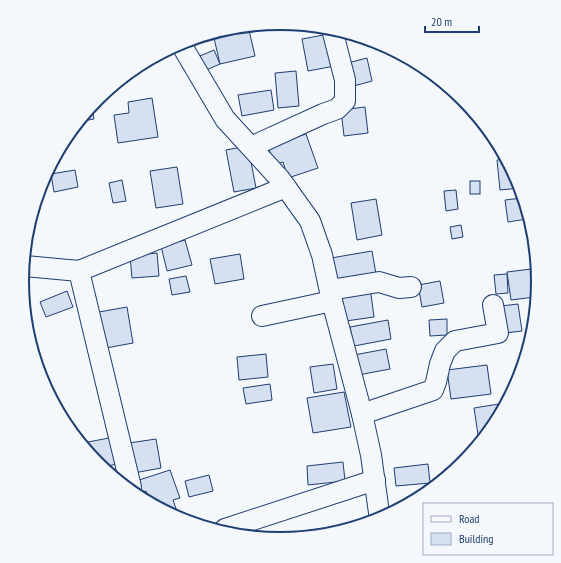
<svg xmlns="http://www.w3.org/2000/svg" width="561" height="563" font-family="'PT Sans Narrow',sans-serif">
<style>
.building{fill:#d5e0f0;stroke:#1d3f73}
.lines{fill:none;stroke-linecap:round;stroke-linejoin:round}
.minor-casing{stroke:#1d3f73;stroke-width:22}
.minor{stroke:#f4f7fb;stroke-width:20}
.rim{fill:none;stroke:#1d3f73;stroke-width:2}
</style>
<rect width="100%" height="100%" fill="#f4f7fb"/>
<!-- building -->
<g class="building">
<path d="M249,30L255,56L220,64L214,38Z"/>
<path d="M329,34L335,66L308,71L302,39Z"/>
<path d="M214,50L220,64L206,70L200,56Z"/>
<path d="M367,58L372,81L350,87L344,64Z"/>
<path d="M296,71L299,106L278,108L275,73Z"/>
<path d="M271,90L274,110L242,116L238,95Z"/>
<path d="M152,98L158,137L118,143L114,115L129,113L128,102Z"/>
<path d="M92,107L94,119L83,121Z"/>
<path d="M365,107L368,133L344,136L341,110Z"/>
<path d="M306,134L318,168L288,178L283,162L274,165L268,146Z"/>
<path d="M248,146L256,188L234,192L226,150Z"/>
<path d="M504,159L519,183L520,188L500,190L497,160Z"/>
<path d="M177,167L183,204L156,208L150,171Z"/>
<path d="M75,170L78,187L54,192L51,174Z"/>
<path d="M122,180L126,201L113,203L109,183Z"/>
<rect x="470" y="181" width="10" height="13"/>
<path d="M456,190L458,209L446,211L444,191Z"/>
<path d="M522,198L527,219L508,222L505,200Z"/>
<path d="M376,199L382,235L357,240L351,203Z"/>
<path d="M461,225L463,237L452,239L450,227Z"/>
<path d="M185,240L192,265L167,271L161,246Z"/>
<path d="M372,251L376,274L335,281L331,258Z"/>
<path d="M157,253L159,276L132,278L130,256Z"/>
<path d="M240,254L244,279L215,284L210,259Z"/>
<path d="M531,269L535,297L511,300L507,272Z"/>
<path d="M507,274L508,293L496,294L494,275Z"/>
<path d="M186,276L190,292L172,295L169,279Z"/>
<path d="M440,281L444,303L422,307L418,285Z"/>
<path d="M370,287L374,317L346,321L341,291Z"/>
<path d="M67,291L73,307L46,317L40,302Z"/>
<path d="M518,304L522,331L505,333L501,306Z"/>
<path d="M127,307L133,343L106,348L99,312Z"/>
<path d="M447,319V335L430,336L429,320Z"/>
<path d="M388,320L391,339L354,346L350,327Z"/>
<path d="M386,349L390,369L358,375L354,355Z"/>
<path d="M266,354L268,377L239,380L237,357Z"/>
<path d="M333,364L337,389L314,393L310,367Z"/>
<path d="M487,365L491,394L451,399L447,370Z"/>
<path d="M270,384L272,400L246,404L243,388Z"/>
<path d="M344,392L351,427L313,433L307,398Z"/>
<path d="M499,404L500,410L479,441L474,408Z"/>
<path d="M114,437L118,464L101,467L98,464L83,443Z"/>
<path d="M156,439L161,468L134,473L129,443Z"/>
<path d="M343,462L345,481L308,485L307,466Z"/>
<path d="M428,464L430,483L396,486L394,468Z"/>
<path d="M170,470L180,498L173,500L179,517L177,518L148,498L146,491L140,493L136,490L133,482Z"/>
<path d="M209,475L213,491L189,497L185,481Z"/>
</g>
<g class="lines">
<defs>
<g id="minor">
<path d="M182,42L185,51L225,119L280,179L310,221L322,255L332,301L362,414L371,455L380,520"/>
<path d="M251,147L323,114L337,109L345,101V80L333,33"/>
<path d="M25,266L79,271L286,187"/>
<path d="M79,271L131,487"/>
<path d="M330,290L379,282L399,288L411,287"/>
<path d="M262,316L332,301"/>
<path d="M362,414L433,390L436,382L440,364L445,351L455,341L498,333L493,305"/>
<path d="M225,529L375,480"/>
</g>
</defs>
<!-- minor casing -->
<use href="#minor" class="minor-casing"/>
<!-- minor -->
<use href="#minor" class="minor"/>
</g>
<!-- crop -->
<path d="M0 0H561V563H0ZM29 281a251 251 0 1 1 502 0a251 251 0 1 1-502 0Z" fill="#f4f7fb" fill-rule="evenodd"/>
<path class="rim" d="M29 281a251 251 0 1 1 502 0a251 251 0 1 1-502 0Z"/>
<!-- legend -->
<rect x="423" y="503" width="130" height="52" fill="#f4f7fb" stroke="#9eadc5"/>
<rect x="431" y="516" width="20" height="6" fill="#f4f7fb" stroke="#9eadc5"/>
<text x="459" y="523" font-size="12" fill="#1d3f73">Road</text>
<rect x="431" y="533" width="20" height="12" fill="#d5e0f0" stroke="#9eadc5"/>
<text x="459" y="543" font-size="12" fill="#1d3f73">Building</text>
<!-- scale -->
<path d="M425 26v6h54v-6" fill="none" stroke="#1d3f73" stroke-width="2"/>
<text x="431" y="26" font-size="12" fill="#1d3f73" stroke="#f4f7fb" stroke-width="3" paint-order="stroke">20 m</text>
</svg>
